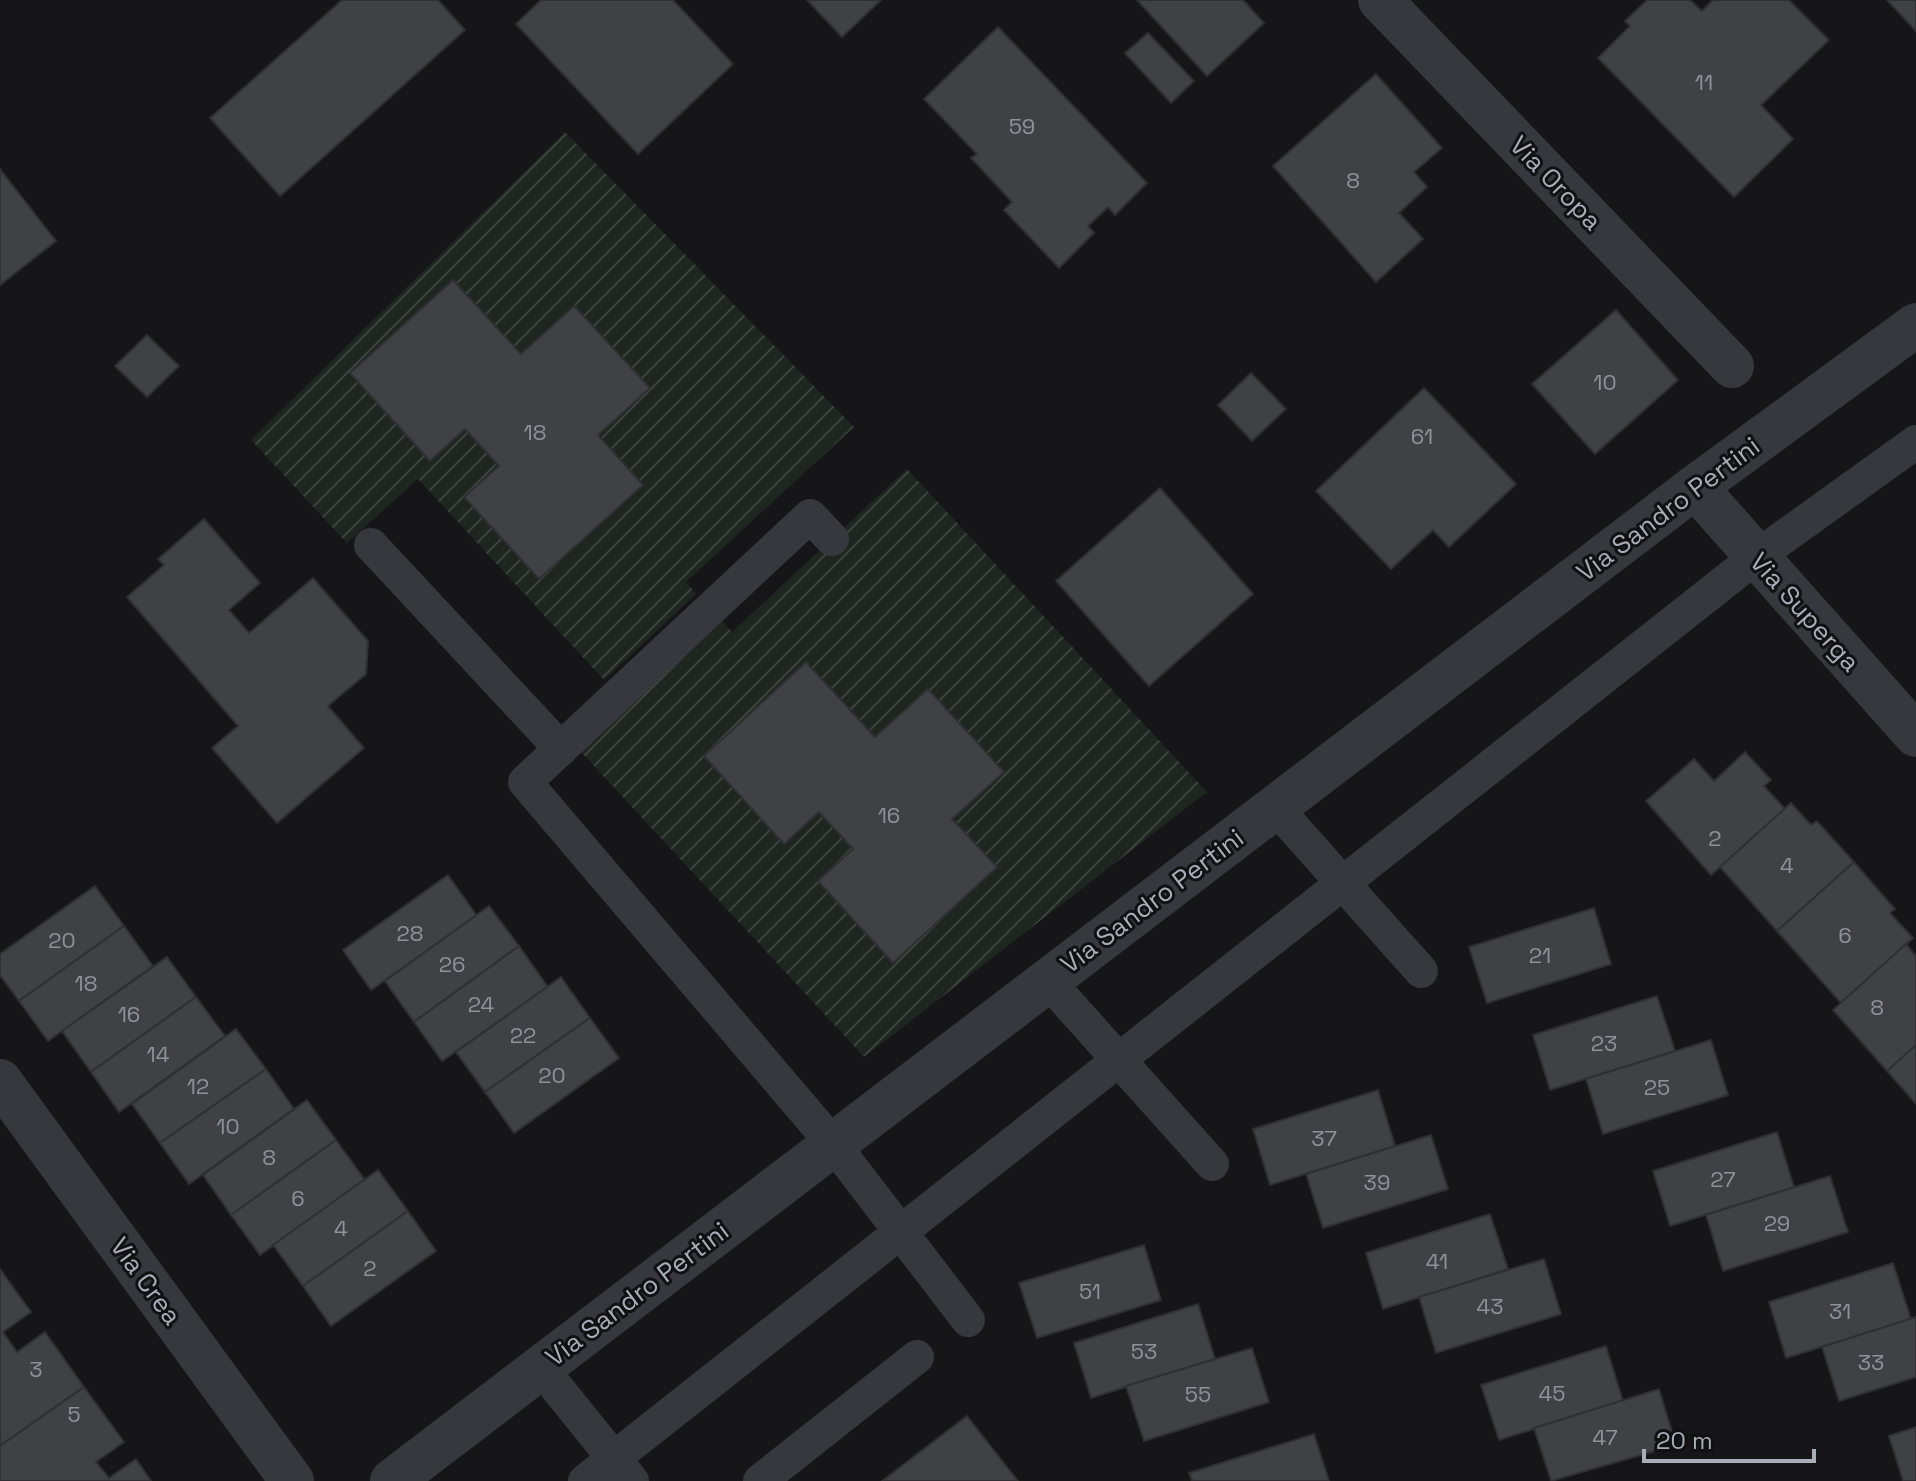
<svg xmlns="http://www.w3.org/2000/svg" width="1916" height="1481" font-family="'Space Grotesk',sans-serif">
<style>
.garden{fill:url(#garden-furrows);fill-rule:evenodd}
.building{fill:#404145;stroke:#303034;stroke-width:2}
.lines{fill:none;stroke-linecap:round;stroke-linejoin:round}
.lane{stroke:#37383d;stroke-width:34}
.street{stroke:#37383d;stroke-width:44}
.labels{text-anchor:middle;dominant-baseline:central;stroke-width:6;stroke-linejoin:round;paint-order:stroke}
.number-label{font-size:22px;fill:#8e929b}
.street-label{font-size:26px;fill:#a8adb8;stroke:#111113}
</style>
<defs>
<pattern id="garden-furrows" width="10" height="10" patternUnits="userSpaceOnUse" patternTransform="scale(2)"><rect width="10" height="10" fill="#1e261f"/><path d="M-1 1l2-2M0 10L10 0M9 11l2-2" fill="none" stroke="#3c433d"/></pattern>
</defs>
<rect width="100%" height="100%" fill="#161618"/>
<!-- garden -->
<g class="garden">
<path d="M565,132L854,427L686,582L696,594L604,680L418,479L347,543L251,440ZM452,280L521,354L574,307L649,388L598,435L642,485L539,579L464,497L499,466L465,429L430,460L350,373Z"/>
<path d="M907,469L1207,792L864,1057L580,751L721,620L732,632ZM806,663L875,737L928,689L952,819L997,867L894,962L818,881L853,849L819,812L784,844L704,757Z"/>
</g>
<!-- building -->
<g class="building">
<path d="M342,0H438L465,30L280,196L210,118Z"/>
<path d="M541,0H673L733,64L638,154L516,24Z"/>
<path d="M807,0H881L842,37Z"/>
<path d="M1137,0H1243L1264,23L1207,76Z"/>
<path d="M1647,0H1690L1702,11L1713,0H1789L1829,40L1761,105L1793,139L1734,197L1598,58L1630,26L1625,21Z"/>
<path d="M1887,0H1916V31Z"/>
<path d="M998,27L1147,183L1115,215L1108,207L1088,226L1094,233L1059,268L1004,210L1012,202L971,158L977,154L924,99Z"/>
<path d="M1148,33L1194,81L1171,103L1125,53Z"/>
<path d="M1376,74L1442,148L1414,172L1427,187L1399,213L1423,239L1376,282L1273,166Z"/>
<path d="M0,169L56,241L0,285Z"/>
<path d="M453,280L521,354L574,306L650,388L598,435L643,485L539,579L464,497L499,466L465,429L430,461L350,373Z"/>
<path d="M1616,310L1678,380L1595,454L1532,384Z"/>
<path d="M147,335L179,366L147,397L115,366Z"/>
<path d="M1251,373L1286,409L1252,441L1218,405Z"/>
<path d="M1424,388L1516,484L1449,547L1433,530L1391,569L1316,491Z"/>
<path d="M1160,488L1253,594L1149,686L1056,581Z"/>
<path d="M204,519L260,583L229,610L249,633L313,578L368,641L366,674L328,706L364,748L277,823L212,748L238,726L127,597L164,565L158,559Z"/>
<path d="M806,662L875,737L928,689L1004,772L952,819L997,867L893,963L818,881L853,849L819,812L784,844L704,756Z"/>
<path d="M1745,752L1771,780L1764,786L1785,809L1711,875L1646,801L1694,759L1714,781Z"/>
<path d="M1791,803L1811,825L1817,821L1854,862L1777,931L1720,867Z"/>
<path d="M1854,862L1895,909L1890,913L1913,938L1841,1003L1777,931Z"/>
<path d="M448,875L477,916L371,990L343,950Z"/>
<path d="M95,886L124,926L19,1001L0,975V954Z"/>
<path d="M489,906L519,946L414,1022L385,981Z"/>
<path d="M1594,908L1611,964L1487,1003L1469,947Z"/>
<path d="M124,926L153,966L48,1041L19,1001Z"/>
<path d="M1906,944L1916,956V1045L1887,1071L1833,1010Z"/>
<path d="M519,946L548,987L442,1061L414,1022Z"/>
<path d="M167,957L196,997L91,1072L62,1031Z"/>
<path d="M561,977L590,1018L485,1092L456,1052Z"/>
<path d="M1657,996L1675,1051L1550,1090L1533,1035Z"/>
<path d="M196,997L225,1036L119,1112L91,1072Z"/>
<path d="M590,1018L619,1058L514,1133L485,1092Z"/>
<path d="M236,1029L266,1069L160,1143L132,1104Z"/>
<path d="M1711,1040L1728,1095L1603,1134L1586,1079Z"/>
<path d="M1916,1045V1104L1887,1071Z"/>
<path d="M266,1069L294,1109L189,1184L160,1143Z"/>
<path d="M1378,1090L1395,1146L1270,1185L1253,1129Z"/>
<path d="M307,1100L336,1140L231,1215L203,1175Z"/>
<path d="M1777,1132L1794,1187L1670,1226L1653,1171Z"/>
<path d="M1431,1135L1448,1189L1323,1228L1306,1174Z"/>
<path d="M336,1140L365,1180L260,1255L231,1215Z"/>
<path d="M378,1170L408,1211L303,1286L273,1245Z"/>
<path d="M1830,1176L1848,1232L1723,1271L1706,1215Z"/>
<path d="M408,1211L436,1251L331,1326L303,1286Z"/>
<path d="M1490,1214L1508,1269L1383,1309L1366,1253Z"/>
<path d="M1144,1245L1161,1300L1037,1338L1019,1283Z"/>
<path d="M1544,1259L1561,1314L1436,1353L1419,1297Z"/>
<path d="M1893,1263L1911,1319L1786,1358L1769,1302Z"/>
<path d="M0,1269L31,1312L3,1332L17,1352L45,1332L84,1387L0,1446Z"/>
<path d="M1198,1304L1215,1359L1091,1398L1074,1343Z"/>
<path d="M1916,1317V1377L1839,1401L1822,1347Z"/>
<path d="M1606,1346L1623,1401L1499,1440L1481,1385Z"/>
<path d="M1252,1348L1269,1402L1144,1441L1126,1386Z"/>
<path d="M84,1387L124,1442L96,1462L109,1478L136,1459L151,1481H0V1446Z"/>
<path d="M1659,1389L1676,1445L1551,1481L1534,1428Z"/>
<path d="M967,1416L1018,1481H882Z"/>
<path d="M1916,1427V1481H1903L1889,1436Z"/>
<path d="M1314,1434L1329,1481H1192L1189,1473Z"/>
</g>
<g class="lines">
<!-- lane -->
<g class="lane">
<path d="M832,539L810,516L525,782L834,1145L968,1320"/>
<path d="M371,545L561,749"/>
<path d="M1275,807L1421,971"/>
<path d="M1048,981L1212,1164"/>
<path d="M541,1368L632,1481"/>
<path d="M585,1481L1756,557L1916,442"/>
<path d="M760,1481L917,1357"/>
</g>
<!-- street -->
<g class="street">
<path d="M1380,0L1732,366"/>
<path d="M1695,487L1916,735"/>
<path d="M0,1081L292,1481"/>
<path d="M392,1481L1695,487L1916,325"/>
</g>
</g>
<g class="labels">
<!-- number labels -->
<g class="number-label">
<text x="1704" y="82">11</text>
<text x="1022" y="126">59</text>
<text x="1353" y="180">8</text>
<text x="1605" y="382">10</text>
<text x="535" y="432">18</text>
<text x="1422" y="436">61</text>
<text x="889" y="815">16</text>
<text x="1715" y="838">2</text>
<text x="1787" y="865">4</text>
<text x="410" y="933">28</text>
<text x="1845" y="935">6</text>
<text x="62" y="940">20</text>
<text x="1540" y="955">21</text>
<text x="452" y="964">26</text>
<text x="86" y="983">18</text>
<text x="481" y="1004">24</text>
<text x="1877" y="1007">8</text>
<text x="129" y="1014">16</text>
<text x="523" y="1035">22</text>
<text x="1604" y="1043">23</text>
<text x="158" y="1054">14</text>
<text x="552" y="1075">20</text>
<text x="198" y="1086">12</text>
<text x="1657" y="1087">25</text>
<text x="228" y="1126">10</text>
<text x="1324" y="1138">37</text>
<text x="269" y="1157">8</text>
<text x="1723" y="1179">27</text>
<text x="1377" y="1182">39</text>
<text x="298" y="1198">6</text>
<text x="1777" y="1223">29</text>
<text x="341" y="1228">4</text>
<text x="1437" y="1261">41</text>
<text x="370" y="1268">2</text>
<text x="1090" y="1291">51</text>
<text x="1490" y="1306">43</text>
<text x="1840" y="1311">31</text>
<text x="1144" y="1351">53</text>
<text x="1871" y="1362">33</text>
<text x="36" y="1369">3</text>
<text x="1552" y="1393">45</text>
<text x="1198" y="1394">55</text>
<text x="74" y="1414">5</text>
<text x="1605" y="1437">47</text>
</g>
<!-- street labels -->
<g class="street-label">
<text transform="translate(1556 183) rotate(46)">Via Oropa</text>
<text transform="translate(1668 509) rotate(-37)">Via Sandro Pertini</text>
<text transform="translate(1805 612) rotate(48)">Via Superga</text>
<text transform="translate(1152 901) rotate(-37)">Via Sandro Pertini</text>
<text transform="translate(146 1281) rotate(54)">Via Crea</text>
<text transform="translate(637 1294) rotate(-37)">Via Sandro Pertini</text>
</g>
</g>
<!-- scale -->
<path d="M1644 1449v12h170v-12" fill="none" stroke="#a8adb8" stroke-width="4"/>
<text x="1656" y="1449" font-size="24" fill="#a8adb8" stroke="#111113" stroke-width="6" paint-order="stroke">20 m</text>
</svg>
